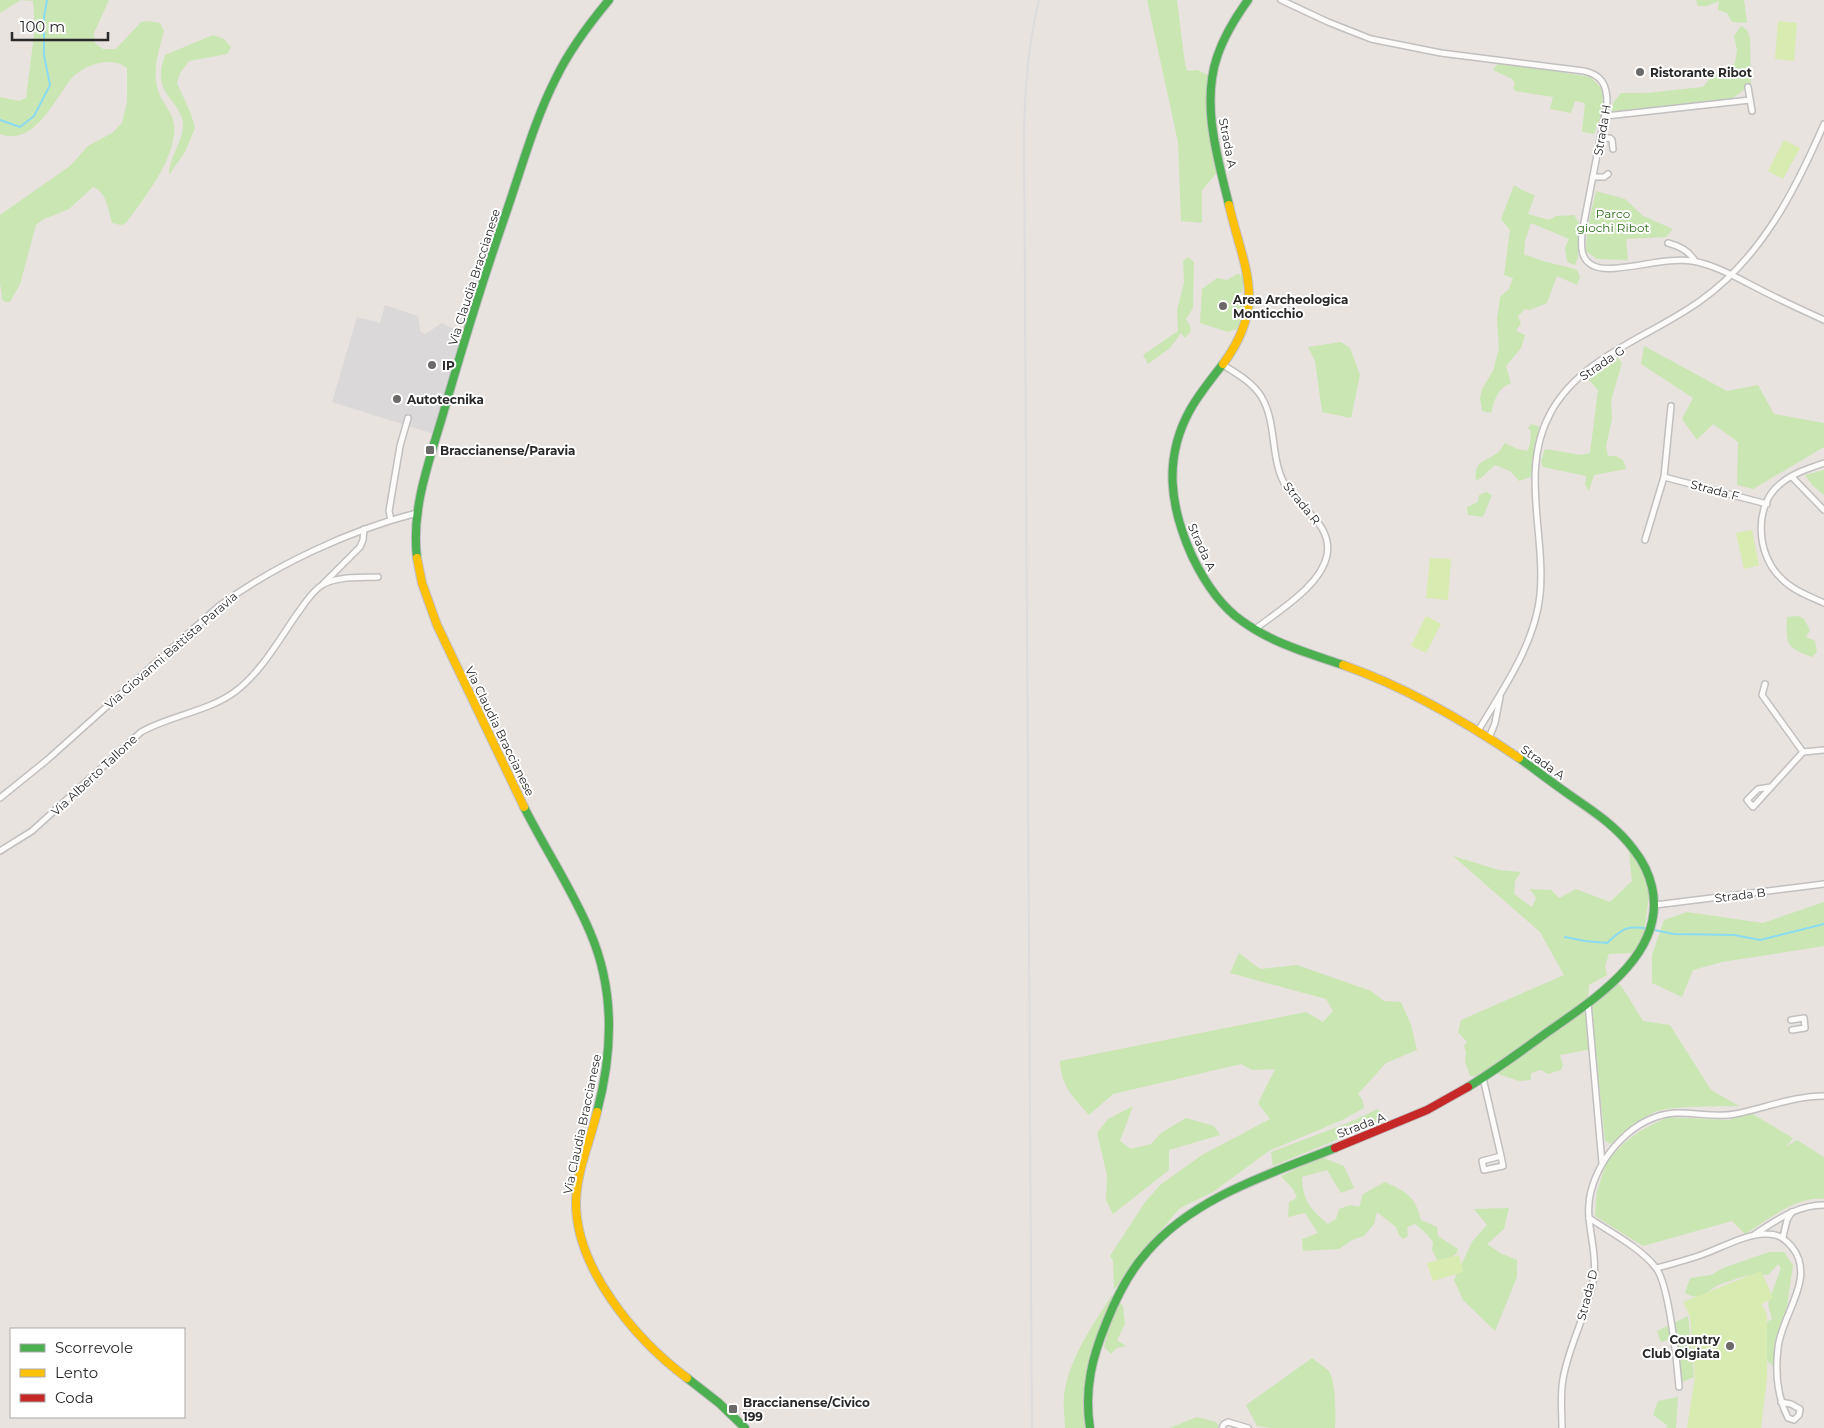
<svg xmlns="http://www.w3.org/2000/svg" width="1824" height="1428" font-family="Montserrat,sans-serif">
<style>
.industrial{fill:#dbd8da}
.green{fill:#cae6b3}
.pitch{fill:#d8ebb0}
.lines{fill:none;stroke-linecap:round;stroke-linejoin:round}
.stream{stroke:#8adbf1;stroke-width:2}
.street-casing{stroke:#c1bfc0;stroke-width:8}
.fast-casing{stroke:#c1bfc0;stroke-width:10}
.slow-casing{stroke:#c1bfc0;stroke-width:10}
.jam-casing{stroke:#c1bfc0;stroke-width:10}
.street{stroke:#fcfbfa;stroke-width:5}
.fast{stroke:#4caf50;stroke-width:8}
.slow{stroke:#ffc107;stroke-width:8}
.jam{stroke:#c62828;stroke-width:8}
.rail{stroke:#dcdcde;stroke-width:2}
.poi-dot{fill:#6c6a68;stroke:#fff;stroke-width:2}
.labels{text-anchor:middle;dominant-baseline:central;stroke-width:4;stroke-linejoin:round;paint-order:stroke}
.poi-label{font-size:12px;font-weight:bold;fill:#292929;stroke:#fff;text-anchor:start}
.street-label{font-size:12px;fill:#292929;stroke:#fff}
.park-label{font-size:12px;fill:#296c13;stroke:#fff}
</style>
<rect width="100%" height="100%" fill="#e8e3de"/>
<!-- industrial -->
<path class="industrial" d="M385,305L418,316L420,331L425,334L442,323L462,333L434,434L332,402L357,317L380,323Z"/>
<!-- green -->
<g class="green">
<path d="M0,0H109L94,33L95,43L103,49H116L141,22L148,21L160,23L164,31C158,54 150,75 161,98C166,107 173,115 174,125C177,158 144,198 126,223L121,225L112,223C108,210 107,192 93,187L69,209L42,220L36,225L20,284L10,302H5L2,299L0,282V215L70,166L88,146L112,133L122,123L127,102V68C124,66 120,63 116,63C102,59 80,68 71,79C54,100 34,147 0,134V97L19,101L26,98L35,27L33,1L21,0L0,13Z"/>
<path d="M1147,0H1177L1185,64L1187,71L1197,70L1208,75L1210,129L1221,168L1202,190V223L1181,221L1178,142Z"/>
<path d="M1696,0H1744L1747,23L1732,22L1727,13L1718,10L1719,1L1707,6H1698Z"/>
<path d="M1741,26L1747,30L1750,38L1751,85L1719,108L1712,102H1702L1687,106L1611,114L1613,103L1621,93H1646L1703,87L1712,76L1727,69L1735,63L1737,50L1734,36Z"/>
<path d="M213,35L224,39L231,47L227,54L189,61L180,73L177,83L191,114L195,128L185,152L169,175C169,156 184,141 183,123C181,105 162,96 161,78C160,70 163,62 165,55Z"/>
<path d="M1499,62L1591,77L1602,89L1604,108L1594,134L1582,132L1585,103L1575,101L1571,113L1550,109L1553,97L1515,91L1513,88L1515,84L1512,79L1493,70Z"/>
<path d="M1514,185L1524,191L1535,195L1528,214L1549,220L1556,216L1574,215L1579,223L1578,257L1575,265L1567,262L1565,248L1569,239L1531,223L1525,241L1524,255C1532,256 1539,260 1547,262C1558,265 1566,266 1577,270L1580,277L1577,285L1557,276L1547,303L1530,310L1525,309L1518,316L1521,323L1516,331L1525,335L1521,348L1506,366L1511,383C1497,389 1495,399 1491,413L1482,411L1480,398L1482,389L1493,371L1499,348L1497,319L1500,297L1509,289L1513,278L1504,275L1510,230L1501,219Z"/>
<path d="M1596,191L1625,199L1643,216L1673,229L1666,237L1626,239L1628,260L1597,259L1586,251L1587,230Z"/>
<path d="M1188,257L1194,262L1193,308L1186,319L1190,326L1191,331L1185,338L1181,333L1170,348L1148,364L1143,355L1178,331L1177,310L1184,283L1183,261Z"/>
<path d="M1237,274L1244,276L1243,290L1236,296L1235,302L1248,309L1245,326L1228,332L1200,323L1202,289L1217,278L1227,280Z"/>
<path d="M1341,342L1350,348L1360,375L1351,418L1322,412L1315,361L1308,347Z"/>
<path d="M1644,346L1727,391L1758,385L1774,414L1824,423V447L1753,489L1737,485L1738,442L1713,424L1697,440L1682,419L1693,398L1641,364Z"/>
<path d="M1618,358L1622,363L1611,401L1612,419L1606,446L1608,456H1616L1623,460L1626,469L1594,475L1589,491L1585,485L1586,476L1543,467L1541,461L1545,449L1581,455L1590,453L1598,390L1589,380Z"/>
<path d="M1531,424L1538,426L1541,432L1534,457L1531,477L1519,481L1510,471L1495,465C1488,470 1484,477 1476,481C1474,460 1484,463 1497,453C1500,451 1503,446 1505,443L1517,449L1527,451L1530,444L1531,431L1528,428Z"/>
<path d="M1824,470V495L1812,485L1805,475Z"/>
<path d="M1486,492L1492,495L1483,517L1468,515L1467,507L1478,502L1479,495Z"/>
<path d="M1799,616L1804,619L1810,630L1806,637L1815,641L1817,652L1812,657C1785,647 1786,644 1787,617Z"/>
<path d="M1628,845L1643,869L1649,896L1643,939L1632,953L1609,954L1605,966L1607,975L1589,985L1588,1003L1592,1049L1560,1055L1563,1065L1561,1070L1548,1074L1541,1070L1531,1073V1080L1519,1081L1486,1070L1476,1076H1470L1465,1061L1466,1052L1464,1046L1467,1042L1458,1032L1461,1020L1564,975L1540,932L1453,856L1499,870L1521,872L1515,881L1514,894L1532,907L1536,898L1530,889L1551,890L1559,898L1576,889L1610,902L1632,881Z"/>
<path d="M1824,902V946L1722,962L1693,970L1682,997L1652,983V955L1664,920L1687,912L1763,923Z"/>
<path d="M1239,953L1260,969L1297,965L1371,991L1384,1001L1401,1002L1411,1025L1417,1050L1386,1063L1358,1094L1362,1099L1364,1108L1342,1120L1269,1151L1213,1192L1180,1208L1148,1246L1114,1290L1113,1261L1110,1256L1145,1202L1160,1185L1202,1155L1270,1119L1258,1103L1275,1069L1252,1070L1241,1064L1113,1094L1089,1115C1073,1097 1061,1086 1060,1061L1306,1012L1323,1022L1333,1011L1326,999L1230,973Z"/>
<path d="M1616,981L1622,987L1643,1021L1670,1025L1711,1090L1739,1106C1715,1107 1680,1105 1658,1111C1645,1114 1621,1135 1611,1144L1605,1141L1590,1001Z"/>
<path d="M1133,1106L1120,1141L1131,1149L1151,1144L1161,1133L1186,1118L1214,1126L1220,1135L1169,1150V1170L1113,1214L1106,1200L1107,1175L1097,1133L1108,1119Z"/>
<path d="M1378,1109L1387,1119L1273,1166L1271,1152L1348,1123Z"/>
<path d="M1749,1112L1793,1138L1786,1147L1797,1140L1824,1157V1199C1795,1196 1768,1220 1745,1234L1732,1221L1643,1246L1595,1216L1597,1191L1607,1161L1623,1144L1640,1131L1667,1117L1729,1120Z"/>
<path d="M1321,1157L1344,1166L1354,1188L1341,1193L1327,1170L1302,1177C1303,1201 1310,1209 1328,1224L1336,1219L1339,1209L1350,1205L1359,1207L1363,1194L1385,1182C1406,1192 1415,1195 1421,1220L1437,1227L1438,1236L1458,1249L1457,1253L1440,1265L1432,1250L1433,1242L1427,1234L1415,1224L1407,1227L1408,1236L1403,1239L1399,1235L1396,1227L1377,1212L1374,1224L1364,1236L1352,1240L1339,1249L1303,1251L1302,1239L1318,1233L1305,1213L1288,1217L1289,1202L1297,1198L1293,1189L1281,1176Z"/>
<path d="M1509,1208L1504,1229L1487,1244L1500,1253L1517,1260V1277L1495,1331L1463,1300L1454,1280L1472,1242L1487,1225L1474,1209Z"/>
<path d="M1769,1252H1784L1793,1265L1786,1313L1776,1338L1773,1366L1763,1357L1767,1322L1772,1319L1768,1304L1781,1268L1778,1264L1768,1275C1752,1272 1737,1279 1721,1284C1708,1289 1701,1303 1685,1293L1690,1278L1711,1275L1723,1268Z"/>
<path d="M1112,1295L1123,1306L1125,1324L1117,1340L1126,1346L1117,1348L1111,1354L1104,1347L1109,1324L1091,1357L1089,1428H1065C1065,1416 1062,1401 1065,1389C1072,1354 1093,1325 1112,1295Z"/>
<path d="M1688,1316L1694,1377L1682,1382L1671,1354L1675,1338L1661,1342L1657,1331Z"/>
<path d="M1312,1358C1317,1362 1323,1366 1328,1370C1336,1379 1336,1415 1335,1428H1273L1257,1426L1246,1405Z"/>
<path d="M1678,1397L1676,1428H1666L1668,1426L1653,1415L1658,1401Z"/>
<path d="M1197,1417L1216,1422L1221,1428H1169Z"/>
</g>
<!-- pitch -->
<g class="pitch">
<path d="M1778,21L1797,23L1794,61L1775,59Z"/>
<path d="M1784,140L1800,148L1783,179L1768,171Z"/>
<path d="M1752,530L1759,565L1744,569L1736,533Z"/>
<path d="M1430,558L1451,559L1448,600L1426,598Z"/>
<path d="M1426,616L1441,624L1426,653L1411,646Z"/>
<path d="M1459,1255L1463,1272L1433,1281L1427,1263Z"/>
<path d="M1761,1271L1773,1298L1761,1304L1767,1314V1378L1761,1428H1687L1695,1377L1690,1316L1683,1302Z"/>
</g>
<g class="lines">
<!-- stream -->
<g class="stream">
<path d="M0,120L20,127L34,116L50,85L44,55V17L47,0"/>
<path d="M1654,930L1674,934L1734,935L1760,940L1824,924"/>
<path d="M1565,937L1585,941L1607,943C1623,928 1627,925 1649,929"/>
</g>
<defs>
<g id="street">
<path d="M1281,0L1328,22L1371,39L1441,53L1584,71C1602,75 1607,85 1607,103L1582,233C1581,246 1580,260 1594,266C1613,275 1665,256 1692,261C1716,265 1737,278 1759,289C1780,300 1802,310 1824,320"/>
<path d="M1748,87L1752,111"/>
<path d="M1606,116L1750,100"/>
<path d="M1601,139L1610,138L1612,140L1613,149"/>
<path d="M1593,177H1604L1608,174"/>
<path d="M1668,243C1680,246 1689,251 1695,261"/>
<path d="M1223,365C1236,373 1252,382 1261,396C1277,422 1270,456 1284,483C1297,507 1333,523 1327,555C1321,586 1278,611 1254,630"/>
<path d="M1824,463C1809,468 1791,474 1779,485C1753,507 1757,556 1781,578C1792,590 1809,596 1824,603"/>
<path d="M1664,477L1767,504"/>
<path d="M1792,477L1824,510"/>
<path d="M391,520L389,511L400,446L408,418"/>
<path d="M1645,540L1664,477L1671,406"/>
<path d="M324,583L360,547L363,540L364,529"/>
<path d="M1765,684L1762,695L1803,752L1753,807L1747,800L1758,789L1771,787"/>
<path d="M1478,731C1503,689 1535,644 1540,595C1546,534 1519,469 1551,412C1582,356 1650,337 1700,301C1761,258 1795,191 1824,124"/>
<path d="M1489,738L1495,723L1500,697"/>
<path d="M1803,752L1824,750"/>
<path d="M0,798L47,760L219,606C275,565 350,530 417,513"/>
<path d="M0,851L32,831L141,732C171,715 208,712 236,691C261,672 279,640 297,614C304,605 311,592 322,585C337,576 360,578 378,577"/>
<path d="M1655,905L1824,884"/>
<path d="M1588,1003L1602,1163"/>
<path d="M1791,1020L1804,1018L1805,1028L1792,1030"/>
<path d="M1483,1078L1501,1156L1482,1161L1484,1170L1503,1166L1501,1156"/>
<path d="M1589,1218C1610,1232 1641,1248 1656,1268C1669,1284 1677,1363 1679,1387"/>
<path d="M1755,1234C1777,1220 1797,1205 1824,1205"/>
<path d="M1783,1237L1787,1220L1792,1212"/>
<path d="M1657,1268C1671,1264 1687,1260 1701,1255C1719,1249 1747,1233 1766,1234C1779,1234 1784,1238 1792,1247C1817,1278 1781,1315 1778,1348C1775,1373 1777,1396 1788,1418L1794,1420L1799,1415L1800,1409L1791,1404L1781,1402"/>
<path d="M1222,1428L1224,1424L1228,1422L1248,1428"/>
<path d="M1562,1428C1562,1412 1560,1395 1563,1379C1569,1344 1588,1312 1594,1277C1598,1248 1583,1219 1591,1191C1601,1154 1634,1116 1675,1113C1695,1112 1715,1118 1735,1114C1765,1108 1794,1096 1824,1096"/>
</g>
<g id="fast">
<path d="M1229,205C1218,159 1201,105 1217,57C1224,36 1235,18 1248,0"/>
<path d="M1223,364C1211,379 1199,394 1190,410C1163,459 1170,507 1192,556C1204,581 1219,605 1242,621C1272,643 1308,653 1343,665"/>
<path d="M417,558C411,509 429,462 443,414C462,348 482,282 505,216C521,170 534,121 556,78C570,49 589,24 609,0"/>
<path d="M524,807C545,849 572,889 590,932C615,990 613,1052 597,1112"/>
<path d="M1468,1087C1496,1070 1523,1050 1549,1031C1596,998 1667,953 1652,887C1649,874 1642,860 1634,850C1618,828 1596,813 1574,798C1555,785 1537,771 1519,758"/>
<path d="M687,1378L719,1403L745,1428"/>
<path d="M1090,1428C1084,1389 1092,1357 1107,1321C1117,1296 1129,1272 1147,1252C1194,1197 1270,1174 1335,1148"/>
</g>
<g id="slow">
<path d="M1223,364C1268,303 1244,270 1229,205"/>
<path d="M417,558L422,583L437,625L524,807"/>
<path d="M1343,665C1406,687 1463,720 1519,758"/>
<path d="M597,1112C590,1142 577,1170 576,1201C575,1268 636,1340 687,1378"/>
</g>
<path id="jam" d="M1335,1148L1427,1110L1468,1087"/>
</defs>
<!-- street casing -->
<use href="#street" class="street-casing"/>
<!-- fast casing -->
<use href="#fast" class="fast-casing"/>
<!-- slow casing -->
<use href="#slow" class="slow-casing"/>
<!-- jam casing -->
<use href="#jam" class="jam-casing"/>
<!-- street -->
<use href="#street" class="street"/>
<!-- fast -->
<use href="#fast" class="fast"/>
<!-- slow -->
<use href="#slow" class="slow"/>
<!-- jam -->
<use href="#jam" class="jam"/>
<!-- rail -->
<path class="rail" d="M1032,1428L1024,145C1024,96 1027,48 1039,0"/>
</g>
<!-- markers -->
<g class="poi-dot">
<circle cx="1640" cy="72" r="5"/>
<circle cx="1223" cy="306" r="5"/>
<circle cx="432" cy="365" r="5"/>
<circle cx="397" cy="399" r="5"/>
<rect x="425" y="445" width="10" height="10" rx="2.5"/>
<circle cx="1730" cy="1346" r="5"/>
<rect x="728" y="1404" width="10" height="10" rx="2.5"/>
</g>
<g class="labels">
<!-- poi labels -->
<g class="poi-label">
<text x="1650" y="72">Ristorante Ribot</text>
<text x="1233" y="299">Area Archeologica<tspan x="1233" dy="14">Monticchio</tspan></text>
<text x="442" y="365">IP</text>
<text x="407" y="399">Autotecnika</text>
<text x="440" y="450">Braccianense/Paravia</text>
<text x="1720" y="1339" text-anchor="end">Country<tspan x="1720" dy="14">Club Olgiata</tspan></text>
<text x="743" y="1402">Braccianense/Civico<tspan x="743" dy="14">199</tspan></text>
</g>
<!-- street labels -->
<g class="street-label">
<text transform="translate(1602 130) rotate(-80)">Strada H</text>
<text transform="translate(1228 143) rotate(79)">Strada A</text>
<text transform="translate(474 277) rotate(-72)">Via Claudia Braccianese</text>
<text transform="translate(1602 363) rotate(-34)">Strada G</text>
<text transform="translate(1715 490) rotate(15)">Strada F</text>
<text transform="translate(1302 503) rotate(51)">Strada R</text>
<text transform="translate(1202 547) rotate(66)">Strada A</text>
<text transform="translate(171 650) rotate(-41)">Via Giovanni Battista Paravia</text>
<text transform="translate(500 731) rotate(64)">Via Claudia Braccianese</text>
<text transform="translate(1543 762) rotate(35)">Strada A</text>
<text transform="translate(94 775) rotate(-43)">Via Alberto Tallone</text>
<text transform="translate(1740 895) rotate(-7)">Strada B</text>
<text transform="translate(582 1124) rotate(-78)">Via Claudia Braccianese</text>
<text transform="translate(1361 1125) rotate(-21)">Strada A</text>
<text transform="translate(1587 1295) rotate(-76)">Strada D</text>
</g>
<!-- park labels -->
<g class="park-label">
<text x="1613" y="213">Parco<tspan x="1613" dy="14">giochi Ribot</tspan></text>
</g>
</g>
<!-- legend -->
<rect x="10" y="1328" width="175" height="90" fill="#ffffff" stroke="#a9a9a9"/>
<rect x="20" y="1344" width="25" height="8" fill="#4caf50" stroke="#a9a9a9"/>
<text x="55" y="1353" font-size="15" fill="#292929">Scorrevole</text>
<rect x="20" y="1369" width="25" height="8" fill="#ffc107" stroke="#a9a9a9"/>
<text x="55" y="1378" font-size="15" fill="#292929">Lento</text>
<rect x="20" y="1394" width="25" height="8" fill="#c62828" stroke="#a9a9a9"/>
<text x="55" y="1403" font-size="15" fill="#292929">Coda</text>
<!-- scale -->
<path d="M12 32v8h96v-8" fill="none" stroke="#292929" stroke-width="2.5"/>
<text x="20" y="32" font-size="15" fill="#292929" stroke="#ffffff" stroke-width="4" paint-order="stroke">100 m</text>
</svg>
